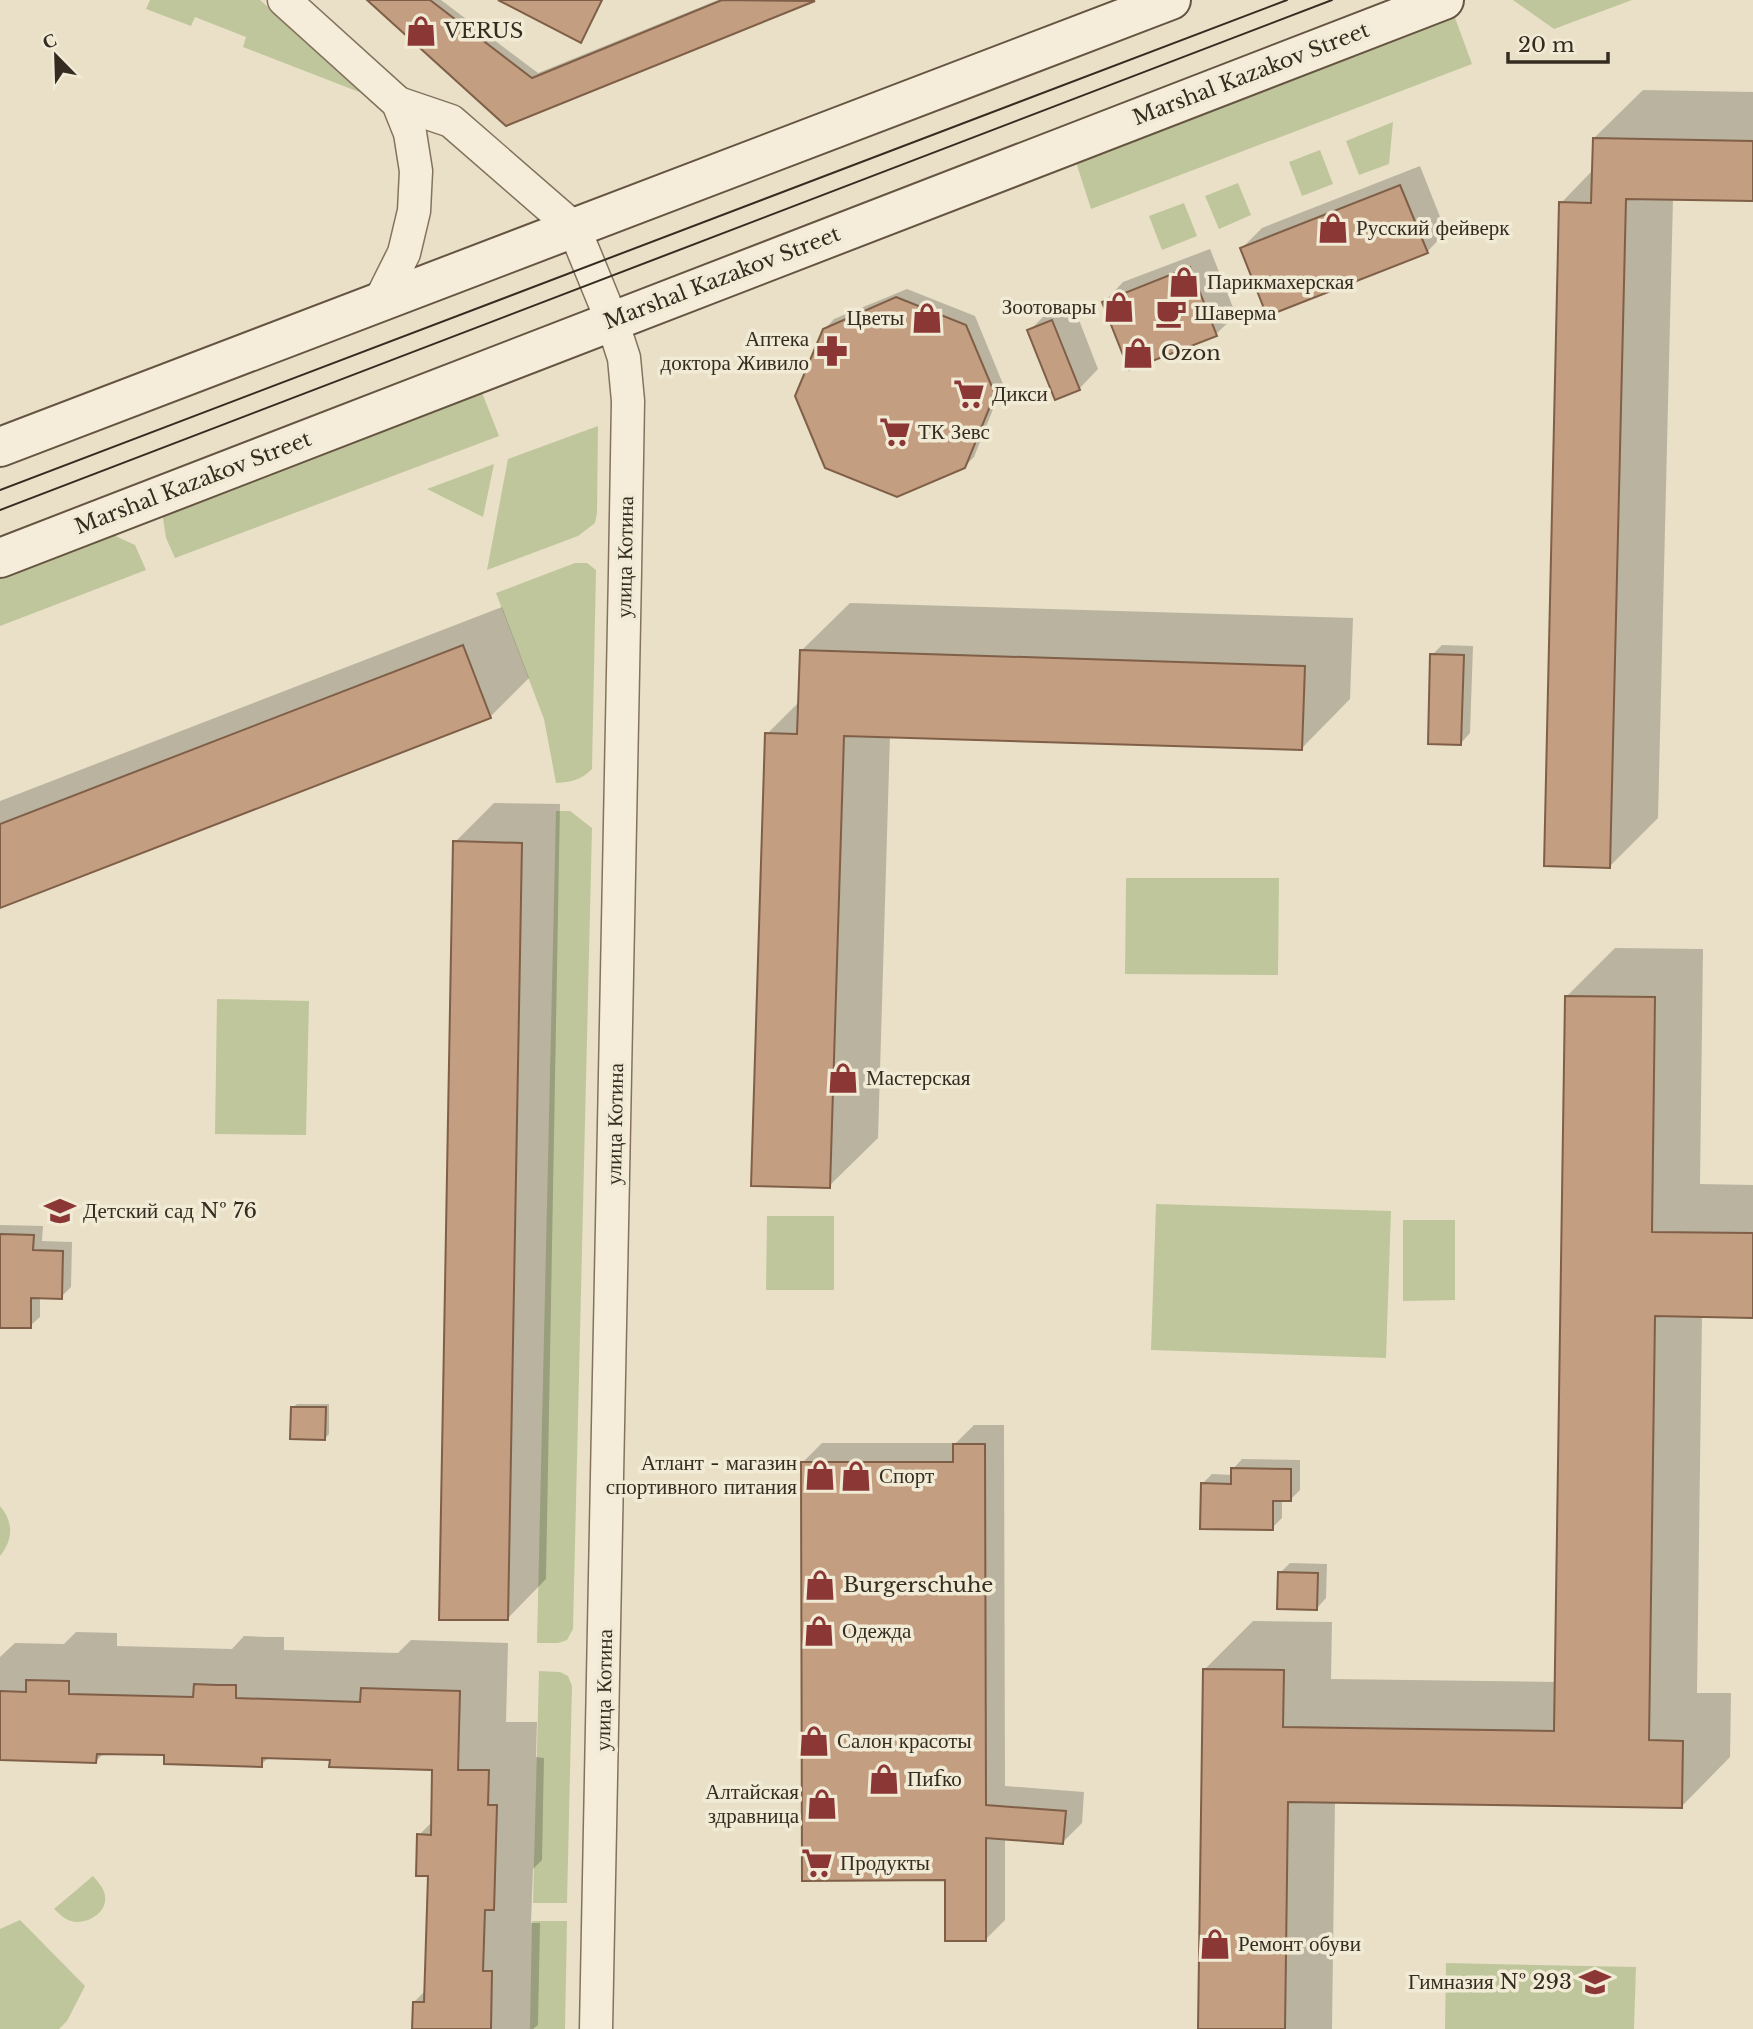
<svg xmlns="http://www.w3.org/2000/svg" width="1753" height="2029" font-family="'Libre Baskerville',serif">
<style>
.green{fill:#c0c69c}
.shadow{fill:#0003}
.building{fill:#c39e81;stroke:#7f5f47;stroke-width:2}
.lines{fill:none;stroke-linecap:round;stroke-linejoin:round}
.minor-casing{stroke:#83735e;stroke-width:35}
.secondary-casing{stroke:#655441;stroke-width:42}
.minor{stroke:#f5edd9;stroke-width:32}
.secondary{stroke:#f5edd9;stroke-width:38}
.tram{stroke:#352b20;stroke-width:2}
.labels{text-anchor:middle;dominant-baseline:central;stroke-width:7;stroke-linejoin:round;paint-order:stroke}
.poi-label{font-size:21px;fill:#352b20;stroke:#f1ead5;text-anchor:start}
.street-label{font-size:21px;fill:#352b20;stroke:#f1ead5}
</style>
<rect width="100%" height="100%" fill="#e9e0c7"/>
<!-- green -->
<g class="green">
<path d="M150,0H260L372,97L243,47L246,37L195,17L191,26L146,9Z"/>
<path d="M1513,0H1632L1554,29Z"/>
<path d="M1454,15L1472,64L1091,209L1075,159Z"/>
<path d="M1393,122L1389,164L1359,175L1346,141Z"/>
<path d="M1320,150L1333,184L1302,196L1289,162Z"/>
<path d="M1238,183L1251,215L1219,229L1205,196Z"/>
<path d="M1184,203L1197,236L1162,250L1149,216Z"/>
<path d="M481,390L499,436L175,558L166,538L162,512Z"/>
<path d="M598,426L597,513L595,523L578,536L487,570L508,459Z"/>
<path d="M494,464L483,517L427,489Z"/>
<path d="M109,533L135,545L146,570L0,626V574Z"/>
<path d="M575,563H587L596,570L592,769C581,780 572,782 556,783L544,719L496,593Z"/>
<path d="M556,811H570L592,828L573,1629L567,1640L558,1643H537Z"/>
<path d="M1126,878H1279L1278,975L1125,974Z"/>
<path d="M217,999L309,1001L306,1135L215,1134Z"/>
<path d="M1156,1204L1391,1211L1386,1358L1151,1350Z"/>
<path d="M767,1216H834V1290H766Z"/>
<path d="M1403,1220H1455V1300L1403,1301Z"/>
<path d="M0,1506C14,1522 13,1540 0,1556Z"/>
<path d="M539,1671L560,1672L568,1676L572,1686L567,1903H533Z"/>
<path d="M93,1876C99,1883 107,1891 105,1902C102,1917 82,1926 68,1920C63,1918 58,1912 54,1909Z"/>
<path d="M20,1920L85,1986L67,2021L59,2029H0V1929Z"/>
<path d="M532,1921H567L565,2029H530Z"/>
<path d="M1446,1963L1636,1967L1634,2029H1445Z"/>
</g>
<!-- shadow -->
<g class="shadow">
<path d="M370,0H441L538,73L718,0H813L507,124Z"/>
<path d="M502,0H603L581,41Z"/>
<path d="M1643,90L1753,92V200L1673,198L1658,818L1610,866L1561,203L1593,170L1594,138Z"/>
<path d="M1420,166L1446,232L1427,252L1242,248L1262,228Z"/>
<path d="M1210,249L1236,315L1216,334L1130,368L1104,302L1123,282Z"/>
<path d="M907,289L975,316L1003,384L974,457L964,467L824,330L834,319Z"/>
<path d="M1072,302L1098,369L1079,389L1029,331L1049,311Z"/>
<path d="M850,603L1353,618L1350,699L1302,748L890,735L878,1138L829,1186L767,734L800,701L801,651Z"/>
<path d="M502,607L529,678L490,717L0,906V801Z"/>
<path d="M1442,645L1473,646L1470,733L1461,743L1432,655Z"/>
<path d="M494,803L560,804L546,1579L507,1619L455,842Z"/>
<path d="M1615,948L1703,949L1700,1184L1753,1185V1316L1702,1315L1697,1693H1731L1730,1757L1682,1806L1335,1801L1332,2029H1199L1205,1669L1253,1621L1332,1622L1331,1679L1557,1682L1567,996Z"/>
<path d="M0,1225L43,1226L42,1241L72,1242L71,1287L61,1297H40V1317L30,1326H0Z"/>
<path d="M297,1404H329V1434L325,1438L292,1408Z"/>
<path d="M974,1425H1004L1005,1786L1084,1792L1082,1823L1063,1842L1005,1838V1920L985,1940L947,1879L802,1463L822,1443H956Z"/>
<path d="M1242,1459L1300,1460V1490L1290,1500L1282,1499V1518L1272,1528L1202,1484L1212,1474L1233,1475V1469Z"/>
<path d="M1290,1563L1327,1564L1326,1598L1317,1608L1280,1573Z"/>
<path d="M76,1632L117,1633V1646L232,1649L244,1636L266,1637H284V1650L398,1653L411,1640L508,1643L506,1722H537L536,1757L544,1758L542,1860L533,1869L531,1923H540L538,2025L533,2029H414V2002L426,1990L430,1874L419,1835L433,1821L434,1768L331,1758L270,1756L261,1765L166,1753L105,1752L96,1761L0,1758V1657L15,1643L64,1644Z"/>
</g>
<!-- building -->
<g class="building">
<path d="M367,0H430L532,78L722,0L815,1L506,126Z"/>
<path d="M498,0H602L581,43Z"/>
<path d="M1593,138L1753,141V201L1626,199L1610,868L1544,866L1559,202L1591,203Z"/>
<path d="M1400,185L1428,253L1267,316L1240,248Z"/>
<path d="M1190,267L1217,336L1129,370L1102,302Z"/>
<path d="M896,297L966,325L995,394L965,468L897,497L825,468L795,396L823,329Z"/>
<path d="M1052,320L1080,390L1055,400L1027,330Z"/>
<path d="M463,645L491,718L0,908V824Z"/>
<path d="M800,650L1305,666L1302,750L844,736L830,1188L751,1186L765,733L797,734Z"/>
<path d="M1430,654L1464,655L1461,745L1428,744Z"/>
<path d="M453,841L522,843L508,1620H439Z"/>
<path d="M1565,996L1655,997L1652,1232L1753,1233V1318L1655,1316L1649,1740L1683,1741L1682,1808L1288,1802L1285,2029H1198L1203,1669L1284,1670L1283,1727L1554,1731Z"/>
<path d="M0,1234L34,1235L33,1250L63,1251L62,1299L31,1298V1328H0Z"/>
<path d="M291,1407H326L325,1440L290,1439Z"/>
<path d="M953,1444H985L986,1805L1066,1811L1063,1844L986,1838V1941H945V1880L802,1881L801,1462H953Z"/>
<path d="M1231,1468L1291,1469V1501H1273V1530L1200,1529L1201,1483L1231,1484Z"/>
<path d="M1278,1572L1318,1573L1317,1610L1277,1609Z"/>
<path d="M26,1680L69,1681V1694L193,1697L194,1684L217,1685H236V1698L360,1702L361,1688L460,1691L458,1770H489L488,1805H497L494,1910H485L483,1971H492L491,2029H412L413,2002H424L428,1876H416L417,1834L431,1835L432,1770L329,1767L330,1760L262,1758V1767L164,1764V1755L97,1754L96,1763L0,1760V1691L26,1692Z"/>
</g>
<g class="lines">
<defs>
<g id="minor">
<path d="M284,0L398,103L410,133L416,171L414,211L404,253L380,301"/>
<path d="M398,103L451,121L574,228L612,321L624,358L628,401L625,572L596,2029"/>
</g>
<g id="secondary">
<path d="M0,447L1171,0"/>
<path d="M0,558L1444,0"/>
</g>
</defs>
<!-- minor casing -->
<use href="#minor" class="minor-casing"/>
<!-- secondary casing -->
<use href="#secondary" class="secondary-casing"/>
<!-- minor -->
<use href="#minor" class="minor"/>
<!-- secondary -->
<use href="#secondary" class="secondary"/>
<!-- tram -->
<g class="tram">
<path d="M0,490L1287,0"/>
<path d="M0,510L1332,0"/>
</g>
</g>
<!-- icons -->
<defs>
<symbol id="shop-bare" viewBox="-9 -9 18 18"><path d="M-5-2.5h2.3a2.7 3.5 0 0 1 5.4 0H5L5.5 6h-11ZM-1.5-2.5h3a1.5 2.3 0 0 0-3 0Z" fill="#8b3735" stroke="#f1ead5" stroke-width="2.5" paint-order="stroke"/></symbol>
<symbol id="cafe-bare" viewBox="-9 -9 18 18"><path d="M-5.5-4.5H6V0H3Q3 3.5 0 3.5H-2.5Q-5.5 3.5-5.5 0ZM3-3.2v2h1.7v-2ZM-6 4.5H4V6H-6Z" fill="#8b3735" stroke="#f1ead5" stroke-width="2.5" paint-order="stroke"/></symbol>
<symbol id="pharmacy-bare" viewBox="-9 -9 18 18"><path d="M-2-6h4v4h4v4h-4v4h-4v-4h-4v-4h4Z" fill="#8b3735" stroke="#f1ead5" stroke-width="2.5" paint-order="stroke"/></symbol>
<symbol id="supermarket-bare" viewBox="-9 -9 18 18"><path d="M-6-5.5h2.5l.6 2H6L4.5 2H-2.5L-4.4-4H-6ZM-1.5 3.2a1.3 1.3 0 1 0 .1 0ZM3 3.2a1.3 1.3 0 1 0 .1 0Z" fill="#8b3735" stroke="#f1ead5" stroke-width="2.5" paint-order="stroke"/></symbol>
<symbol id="school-bare" viewBox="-9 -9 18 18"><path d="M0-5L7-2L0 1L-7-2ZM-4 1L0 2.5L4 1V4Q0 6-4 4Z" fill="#8b3735" stroke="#f1ead5" stroke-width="2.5" paint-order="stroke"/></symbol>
</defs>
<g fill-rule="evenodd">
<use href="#shop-bare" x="399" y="9" width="44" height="44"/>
<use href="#shop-bare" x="1311" y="206" width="44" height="44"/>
<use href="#shop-bare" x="1162" y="260" width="44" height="44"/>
<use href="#shop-bare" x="1097" y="285" width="44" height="44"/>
<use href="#cafe-bare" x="1149" y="291" width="44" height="44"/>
<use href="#shop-bare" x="905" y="296" width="44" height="44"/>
<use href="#pharmacy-bare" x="810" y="329" width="44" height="44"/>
<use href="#shop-bare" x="1116" y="331" width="44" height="44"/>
<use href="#supermarket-bare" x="947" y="372" width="44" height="44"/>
<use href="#supermarket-bare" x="873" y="410" width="44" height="44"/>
<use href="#shop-bare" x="821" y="1056" width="44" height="44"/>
<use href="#school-bare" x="38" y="1189" width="44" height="44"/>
<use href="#shop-bare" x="798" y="1453" width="44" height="44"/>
<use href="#shop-bare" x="834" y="1454" width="44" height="44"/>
<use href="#shop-bare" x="798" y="1563" width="44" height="44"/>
<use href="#shop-bare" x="797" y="1609" width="44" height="44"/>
<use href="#shop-bare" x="792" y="1719" width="44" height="44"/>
<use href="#shop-bare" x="862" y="1757" width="44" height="44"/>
<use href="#shop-bare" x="800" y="1782" width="44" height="44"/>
<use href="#supermarket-bare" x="795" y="1841" width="44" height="44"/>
<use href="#shop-bare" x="1193" y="1922" width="44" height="44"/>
<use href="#school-bare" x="1573" y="1960" width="44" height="44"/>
</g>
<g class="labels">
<!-- poi labels -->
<g class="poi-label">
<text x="444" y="31">VERUS</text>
<text x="1356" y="228">Русский фейверк</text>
<text x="1207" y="282">Парикмахерская</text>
<text x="1096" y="307" text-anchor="end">Зоотовары</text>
<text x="1194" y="313">Шаверма</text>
<text x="904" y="318" text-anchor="end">Цветы</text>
<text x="809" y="339" text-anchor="end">Аптека<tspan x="809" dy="24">доктора Живило</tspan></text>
<text x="1161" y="353">Ozon</text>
<text x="992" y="394">Дикси</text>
<text x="918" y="432">ТК Зевс</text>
<text x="866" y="1078">Мастерская</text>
<text x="83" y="1211">Детский сад № 76</text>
<text x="797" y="1463" text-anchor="end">Атлант - магазин<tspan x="797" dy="24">спортивного питания</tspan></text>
<text x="879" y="1476">Спорт</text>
<text x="843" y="1585">Burgerschuhe</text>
<text x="842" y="1631">Одежда</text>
<text x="837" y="1741">Салон красоты</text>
<text x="907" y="1779">Пиfко</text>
<text x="799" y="1792" text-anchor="end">Алтайская<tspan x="799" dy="24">здравница</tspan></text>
<text x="840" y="1863">Продукты</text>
<text x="1238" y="1944">Ремонт обуви</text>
<text x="1572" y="1982" text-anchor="end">Гимназия № 293</text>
</g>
<!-- street labels -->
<g class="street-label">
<text transform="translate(1251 74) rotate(-21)">Marshal Kazakov Street</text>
<text transform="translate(722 278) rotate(-21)">Marshal Kazakov Street</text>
<text transform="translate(193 483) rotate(-21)">Marshal Kazakov Street</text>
<text transform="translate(625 557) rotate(-89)">улица Котина</text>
<text transform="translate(615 1124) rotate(-89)">улица Котина</text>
<text transform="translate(604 1690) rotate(-89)">улица Котина</text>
</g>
</g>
<!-- north arrow -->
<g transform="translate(56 56) rotate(337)" stroke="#f1ead5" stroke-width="5" paint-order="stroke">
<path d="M0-5L12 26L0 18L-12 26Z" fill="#352b20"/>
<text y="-10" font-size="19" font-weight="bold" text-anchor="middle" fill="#352b20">С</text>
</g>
<!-- scale -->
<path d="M1508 52v10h100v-10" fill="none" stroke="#352b20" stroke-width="3.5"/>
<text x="1518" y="52" font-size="21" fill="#352b20" stroke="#f1ead5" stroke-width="5" paint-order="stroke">20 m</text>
</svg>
